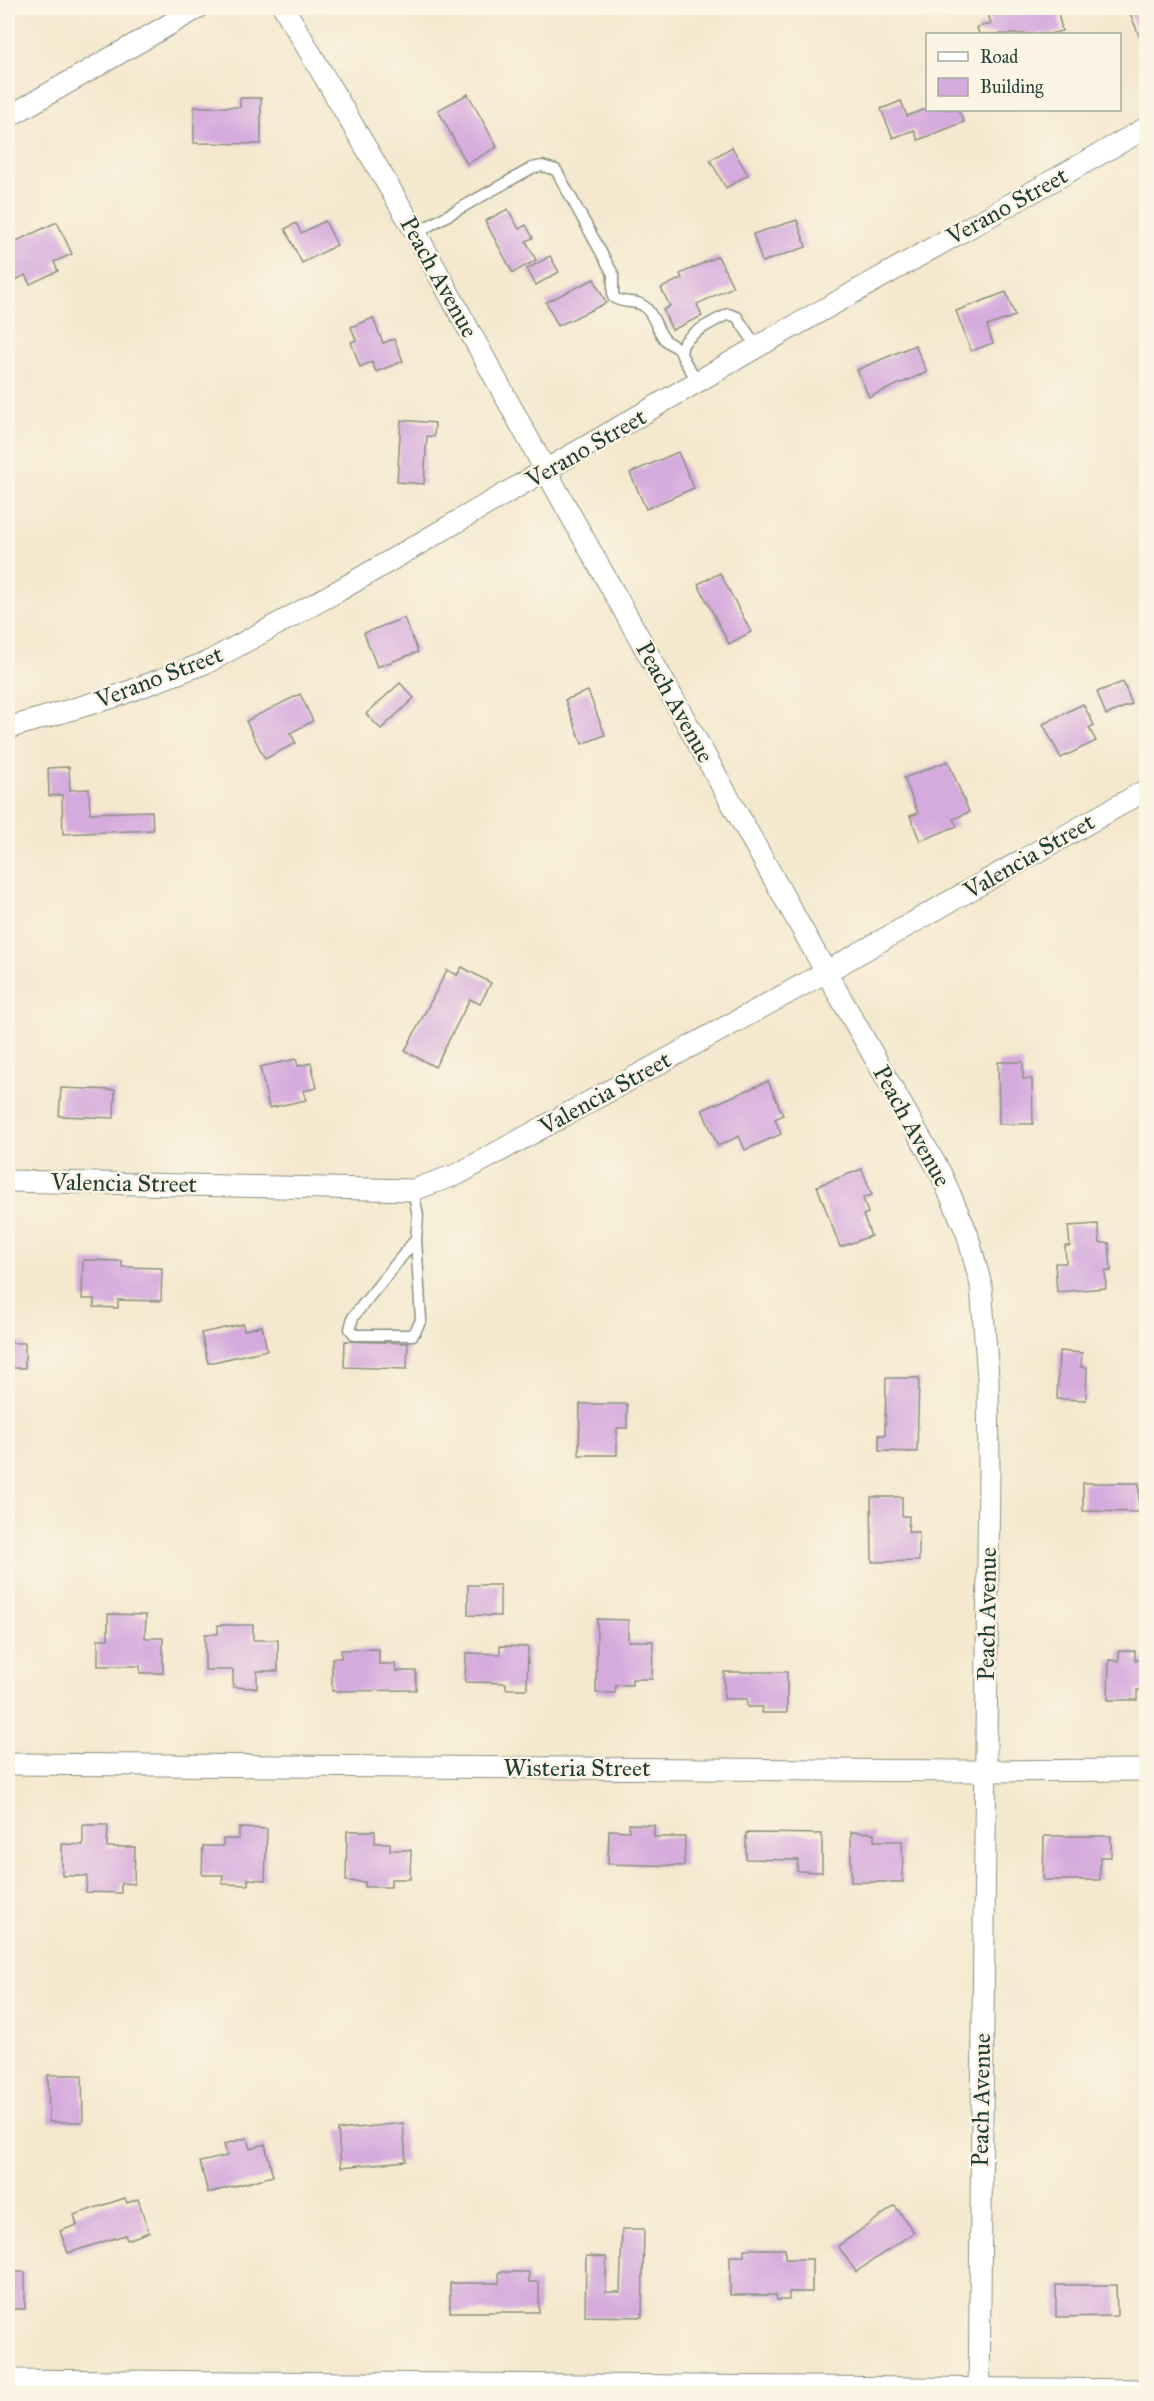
<svg xmlns="http://www.w3.org/2000/svg" width="1154" height="2401" font-family="'IM FELL Great Primer',serif">
<style>
.building{fill:#d5aadd}
.lines{fill:none;stroke-linecap:round;stroke-linejoin:round}
.service-casing{stroke:#8a9281;stroke-width:13}
.minor-casing{stroke:#8a9281;stroke-width:23}
.tertiary-casing{stroke:#8a9281;stroke-width:29}
.service{stroke:#fff;stroke-width:10}
.minor{stroke:#fff;stroke-width:21}
.tertiary{stroke:#fff;stroke-width:27}
.labels{text-anchor:middle;dominant-baseline:central;stroke-width:5;stroke-linejoin:round;paint-order:stroke}
.street-label{font-size:24px;fill:#1f3d34;stroke:#fcf5e5}
</style>
<rect width="100%" height="100%" fill="#fcf5e5"/>
<filter id="ink" filterUnits="userSpaceOnUse"><feTurbulence type="fractalNoise" baseFrequency=".0167" numOctaves="2"/><feDisplacementMap in="SourceGraphic" scale="12" xChannelSelector="R" yChannelSelector="G"/><feConvolveMatrix kernelMatrix="1 2 1 2 8 2 1 2 1" color-interpolation-filters="sRGB"/></filter>
<filter id="wash" filterUnits="userSpaceOnUse"><feTurbulence type="fractalNoise" baseFrequency=".008" numOctaves="4" result="noise"/><feDisplacementMap in="SourceGraphic" scale="24" xChannelSelector="R" yChannelSelector="G"/><feGaussianBlur stdDeviation="1.35" result="paint"/><feColorMatrix in="noise" values="0 0 0 0 0 0 0 0 0 0 0 0 0 0 0 0 0 1.4 0 .05"/><feComposite in="paint" operator="in"/></filter>
<g filter="url(#wash)">
<rect width="100%" height="100%" fill="#f4e8ce"/>
<g id="blocks">
<!-- building -->
<g class="building">
<path d="M1013,8H1041L1042,10L1057,8L1062,31L1049,34H979L977,27L991,24L988,13Z"/>
<path d="M1128,8H1146V53Z"/>
<path d="M468,94L497,147L467,164L438,110Z"/>
<path d="M240,98H261V144L194,143V107H240Z"/>
<path d="M901,101L907,116L928,108L958,110L964,122L918,140L914,130L893,138L881,109Z"/>
<path d="M732,147L748,175L726,188L710,160Z"/>
<path d="M508,209L519,229L526,225L533,238L526,241L536,260L513,273L485,221Z"/>
<path d="M797,220L806,247L762,262L753,234Z"/>
<path d="M325,221L337,245L302,263L285,229L296,223L301,233Z"/>
<path d="M57,222L72,254L54,262L58,271L30,284L25,275L8,284V256L14,253L10,244Z"/>
<path d="M550,256L559,272L536,285L527,269Z"/>
<path d="M718,256L733,287L697,304L702,316L672,330L663,310L670,306L661,288L682,278L680,274Z"/>
<path d="M594,279L606,303L558,326L546,302Z"/>
<path d="M1006,292L1015,316L987,326L993,343L971,351L956,311Z"/>
<path d="M373,318L383,343L394,339L403,361L376,372L372,362L360,367L351,342L356,340L351,327Z"/>
<path d="M915,345L927,372L869,397L857,370Z"/>
<path d="M401,420L435,423L434,437L427,436L424,484L397,482Z"/>
<path d="M678,452L694,488L646,509L630,473Z"/>
<path d="M720,573L751,632L729,644L698,584Z"/>
<path d="M404,618L418,652L377,667L364,633Z"/>
<path d="M1123,682L1132,704L1106,715L1097,692Z"/>
<path d="M400,683L414,698L381,729L366,714Z"/>
<path d="M588,691L605,735L582,744L565,700Z"/>
<path d="M300,694L313,721L290,733L296,743L265,759L246,721Z"/>
<path d="M1083,704L1094,725L1089,728L1096,741L1061,758L1043,724Z"/>
<path d="M948,761L969,812L953,819L957,826L920,841L910,816L918,813L904,778Z"/>
<path d="M69,767L70,790L89,789L90,813L152,811L153,830L63,834L62,795L49,796L48,768Z"/>
<path d="M462,967L491,983L480,1004L470,999L435,1067L405,1051L447,970L457,975Z"/>
<path d="M296,1059L298,1066L311,1063L317,1088L303,1091L306,1100L269,1108L260,1067Z"/>
<path d="M998,1062H1023V1079H1032L1033,1124H999Z"/>
<path d="M768,1081L783,1115L775,1119L781,1134L745,1150L739,1136L718,1146L702,1110Z"/>
<path d="M61,1088L115,1090L114,1118L59,1116Z"/>
<path d="M862,1169L872,1195L863,1198L868,1213L863,1215L871,1236L840,1247L817,1186Z"/>
<path d="M1098,1224L1100,1243H1109L1111,1271H1105L1106,1288L1057,1292L1055,1263H1066L1065,1246H1070L1068,1226Z"/>
<path d="M83,1260L122,1261V1267L162,1268L161,1301L118,1300V1308L94,1307V1299H82Z"/>
<path d="M243,1324L244,1330L262,1326L267,1350L208,1363L201,1333Z"/>
<path d="M345,1341L408,1343L407,1369L344,1367Z"/>
<rect x="8" y="1343" width="17" height="25"/>
<path d="M1059,1351L1082,1353L1081,1367H1087L1086,1400L1057,1399Z"/>
<path d="M886,1378H919L917,1452L879,1451V1435H885Z"/>
<path d="M580,1404H627V1428H617V1455H579Z"/>
<path d="M1083,1483H1139V1512L1083,1511Z"/>
<path d="M871,1497H902V1516H909L908,1532H919V1561L872,1562Z"/>
<path d="M468,1585H500V1616L468,1615Z"/>
<path d="M108,1614L146,1615L145,1638H163V1673H140V1666H98V1639H108Z"/>
<path d="M597,1619L628,1620V1641H653L652,1679H632V1685H616L615,1693H596Z"/>
<path d="M218,1625H253V1640H278V1671H257V1688L233,1687V1670H205V1634H218Z"/>
<path d="M500,1646L528,1647L527,1689H506V1683L465,1682L466,1653L500,1654Z"/>
<path d="M379,1649V1664H395L396,1671H416V1690L332,1691V1658H341V1650Z"/>
<path d="M1119,1651H1135V1660H1146V1690H1137V1700H1108L1109,1660L1119,1661Z"/>
<path d="M724,1672H787V1713H762L763,1707H747V1699H724Z"/>
<path d="M629,1824L654,1825V1837H685L684,1866L608,1864L609,1830L629,1831Z"/>
<path d="M83,1825H108L107,1847H135L134,1884L121,1883V1893L86,1892L87,1876H62V1844L83,1845Z"/>
<path d="M239,1828L267,1829L265,1880L248,1879V1885L222,1884L223,1875H202L203,1846H223V1839H239Z"/>
<path d="M347,1831H375V1843H390V1850H411L410,1879H391V1887H365V1882L346,1881Z"/>
<path d="M851,1832L874,1833V1841H902L903,1882H851Z"/>
<path d="M746,1833L822,1834V1872L797,1871L798,1860L746,1859Z"/>
<path d="M1044,1836H1111V1857H1100V1880H1043Z"/>
<path d="M48,2075H82L83,2122H49Z"/>
<path d="M403,2123L406,2161L341,2167L338,2130Z"/>
<path d="M247,2138L250,2149L265,2144L273,2176L208,2193L200,2162L227,2156L224,2144Z"/>
<path d="M125,2198L127,2203L138,2199L149,2232L127,2240L125,2235L68,2253L60,2231L77,2225L74,2215Z"/>
<path d="M895,2206L914,2232L856,2272L838,2246Z"/>
<path d="M622,2229H644L642,2317L585,2316L586,2256L606,2257V2292H620Z"/>
<path d="M744,2249H785V2259H812V2292H789V2300H777L776,2295H730V2256H744Z"/>
<rect x="8" y="2272" width="17" height="37"/>
<path d="M499,2272H529V2282H539V2312H450V2283H499Z"/>
<path d="M1056,2285H1116L1117,2316L1056,2317Z"/>
</g>
</g>
</g>
<g filter="url(#ink)">
<use href="#blocks" fill-opacity="0" stroke="#8a9281" stroke-width="1.5"/>
<g class="lines">
<defs>
<g id="service">
<path d="M416,233L532,168L542,166L556,170L613,274V297C623,305 637,299 645,307C660,321 655,342 682,349"/>
<path d="M699,382C694,374 683,362 681,353C679,336 716,321 728,314L737,317L757,347"/>
<path d="M413,1190L418,1216L416,1239L421,1320L413,1335H355L350,1329L353,1317L416,1239"/>
</g>
<g id="minor">
<path d="M284,8L416,233L546,471L826,972L941,1174L967,1233L981,1285L988,1378L989,1471L979,2394"/>
<path d="M8,117L198,8"/>
<path d="M8,728L114,697L208,662L338,591L757,347L1146,128"/>
<path d="M8,1181L413,1190L458,1174L487,1158L826,972L1146,790"/>
<path d="M8,1764L965,1771L1146,1770"/>
</g>
<path id="tertiary" d="M8,2383L1146,2393"/>
</defs>
<!-- service casing -->
<use href="#service" class="service-casing"/>
<!-- minor casing -->
<use href="#minor" class="minor-casing"/>
<!-- tertiary casing -->
<use href="#tertiary" class="tertiary-casing"/>
<!-- service -->
<use href="#service" class="service"/>
<!-- minor -->
<use href="#minor" class="minor"/>
<!-- tertiary -->
<use href="#tertiary" class="tertiary"/>
</g>
</g>
<g class="labels">
<!-- street labels -->
<g class="street-label">
<text transform="translate(1007 206) rotate(-29)">Verano Street</text>
<text transform="translate(439 277) rotate(61)">Peach Avenue</text>
<text transform="translate(586 448) rotate(-30)">Verano Street</text>
<text transform="translate(159 677) rotate(-21)">Verano Street</text>
<text transform="translate(675 702) rotate(61)">Peach Avenue</text>
<text transform="translate(1029 856) rotate(-30)">Valencia Street</text>
<text transform="translate(605 1093) rotate(-29)">Valencia Street</text>
<text transform="translate(912 1126) rotate(61)">Peach Avenue</text>
<text transform="translate(124 1183) rotate(1)">Valencia Street</text>
<text transform="translate(987 1614) rotate(-89)">Peach Avenue</text>
<text x="577" y="1768">Wisteria Street</text>
<text transform="translate(981 2100) rotate(-89)">Peach Avenue</text>
</g>
</g>
<!-- margin -->
<rect width="1154" height="2401" fill="none" stroke="#fcf5e5" stroke-width="30"/>
<!-- legend -->
<rect x="926" y="33" width="195" height="78" fill="#fcf5e5" stroke="#a4ab9e" stroke-width="1.5"/>
<rect x="938" y="52" width="30" height="9" fill="#ffffff" stroke="#a4ab9e" stroke-width="1.5"/>
<text x="980" y="63" font-size="18" fill="#1f3d34">Road</text>
<rect x="938" y="78" width="30" height="18" fill="#d5aadd" stroke="#a4ab9e" stroke-width="1.5"/>
<text x="980" y="93" font-size="18" fill="#1f3d34">Building</text>
</svg>
